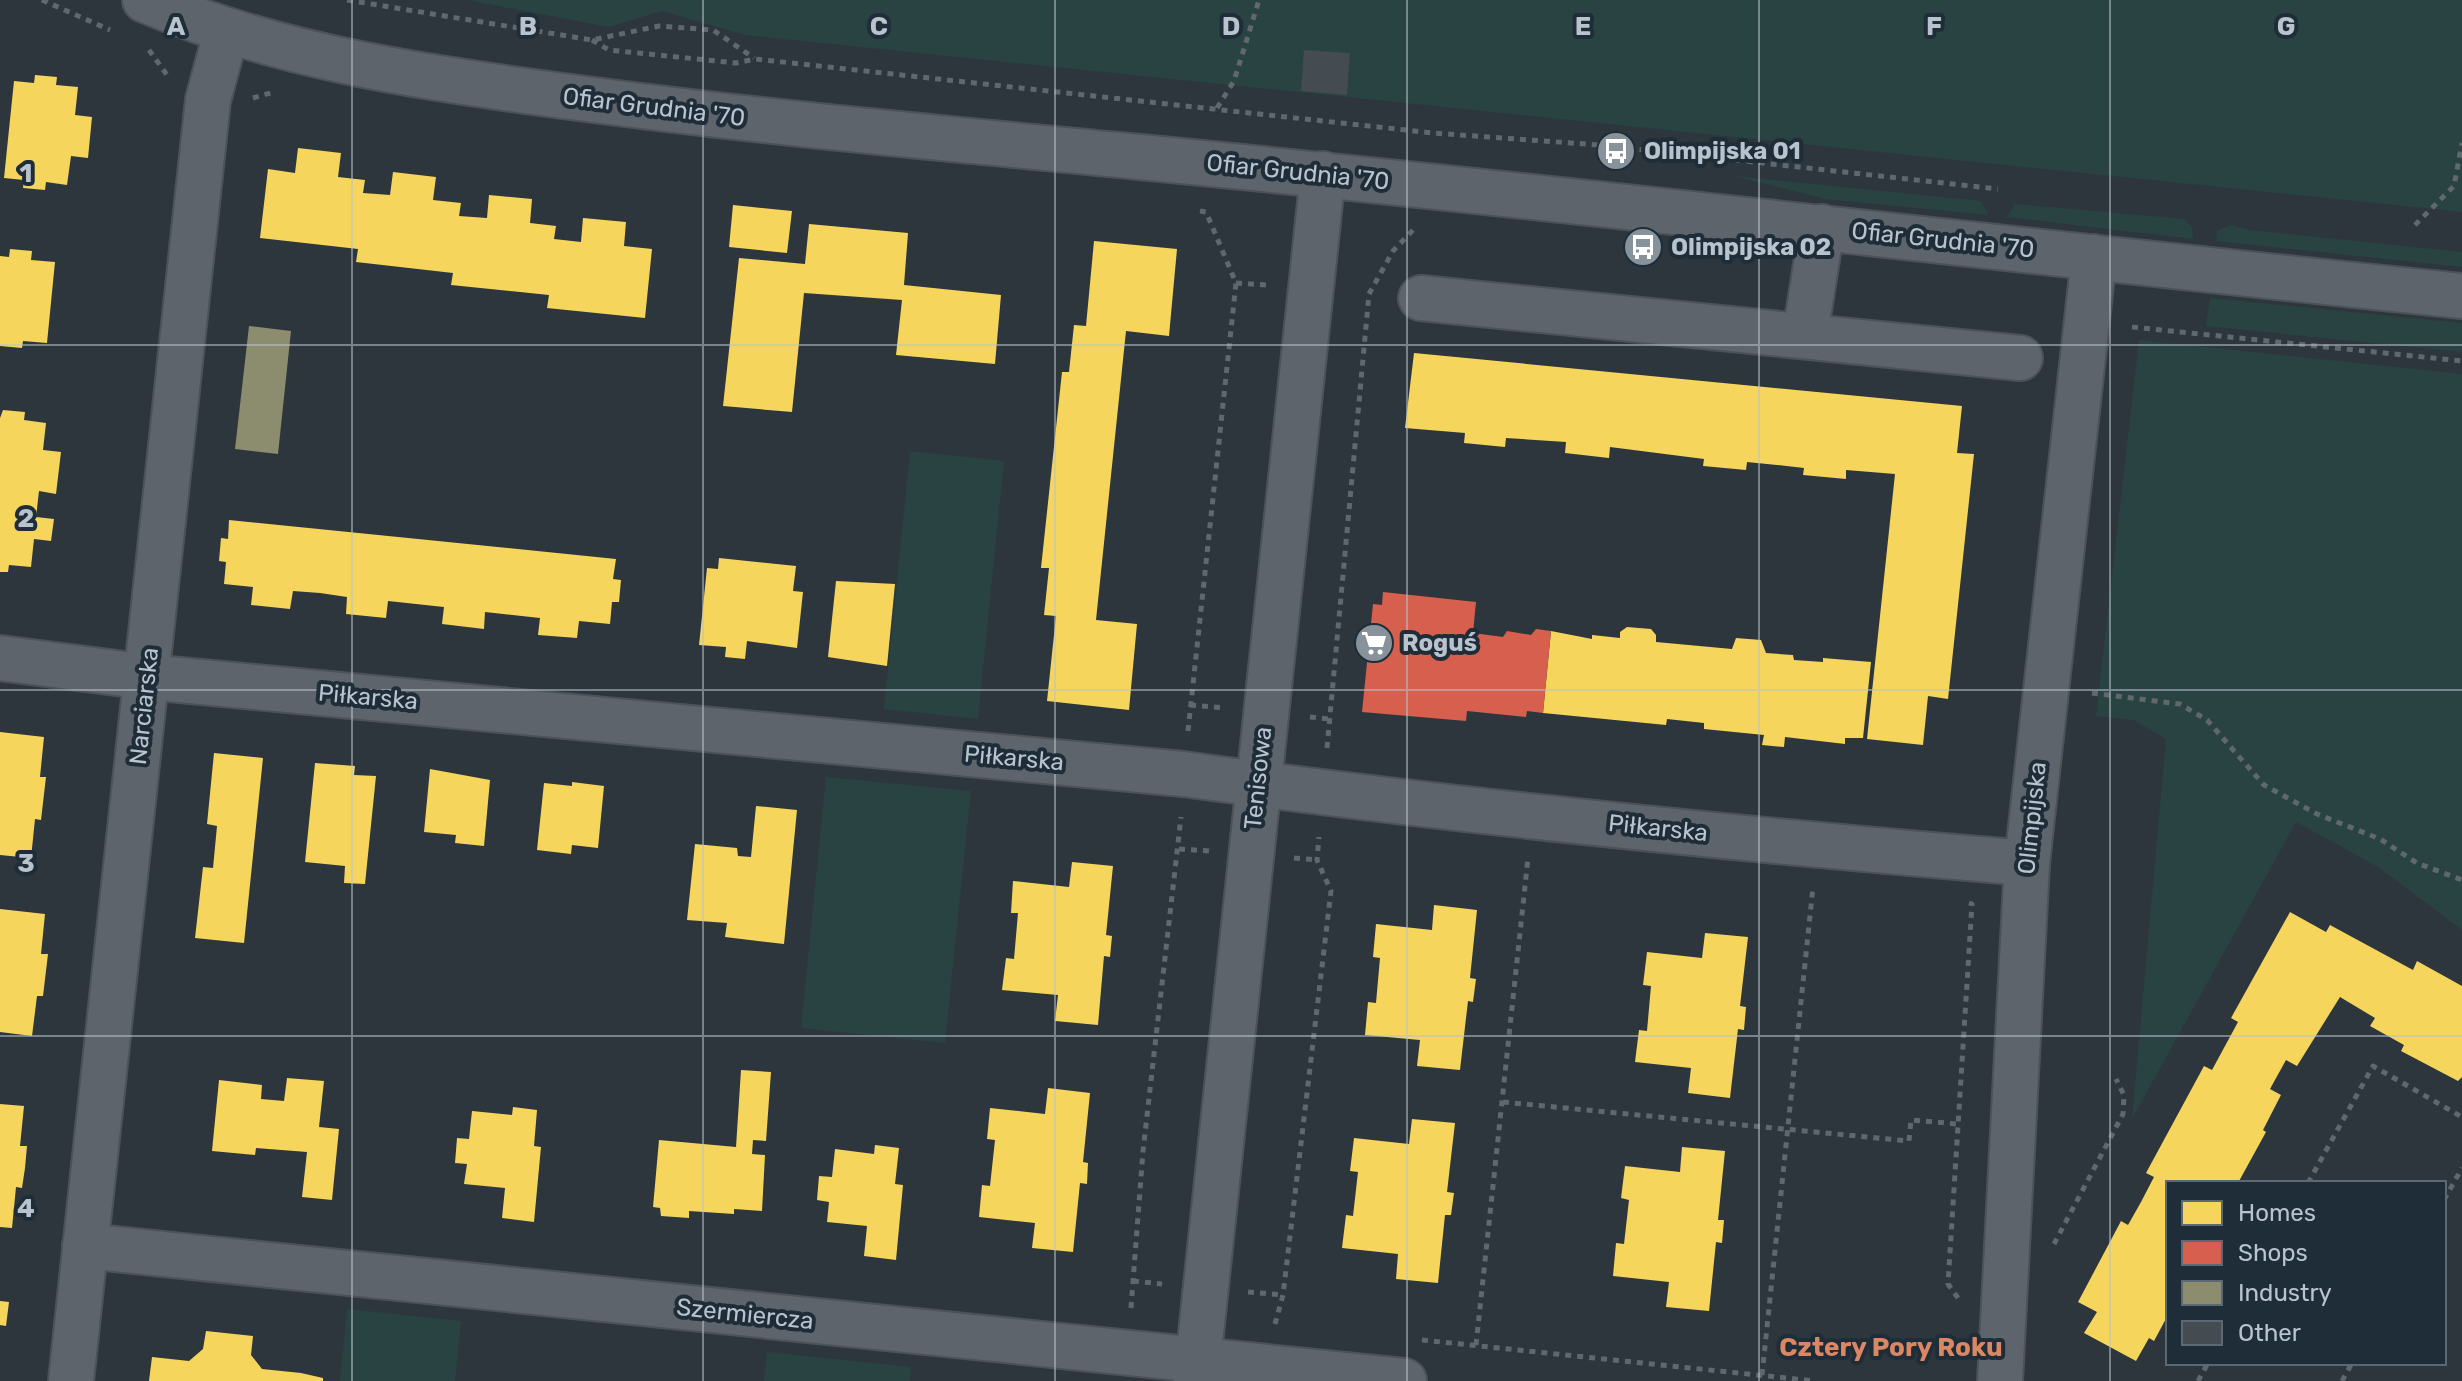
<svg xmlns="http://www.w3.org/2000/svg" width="2462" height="1381" font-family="Rubik,sans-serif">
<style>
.green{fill:#294343}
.homes{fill:#f6d55c}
.shops{fill:#d6604d}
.industry{fill:#8c8c6e}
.building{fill:#444b51}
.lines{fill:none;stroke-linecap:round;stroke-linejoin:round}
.minor-casing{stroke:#4c5257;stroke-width:48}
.path{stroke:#60686e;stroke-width:5;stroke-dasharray:6 6;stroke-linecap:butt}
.minor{stroke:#5d646b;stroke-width:44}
.grid{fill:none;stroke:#b8c3cd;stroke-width:2;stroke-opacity:0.55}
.labels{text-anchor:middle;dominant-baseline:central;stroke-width:8;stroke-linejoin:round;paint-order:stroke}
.street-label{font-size:24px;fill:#b8c3cd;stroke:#1f2d39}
.poi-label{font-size:24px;font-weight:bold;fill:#b8c3cd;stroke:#1f2d39;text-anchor:start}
.neighbourhood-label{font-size:26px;font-weight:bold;fill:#db8764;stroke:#1f2d39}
.grid-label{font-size:26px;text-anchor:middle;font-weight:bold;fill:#b8c3cd;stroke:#1f2d39;stroke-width:8;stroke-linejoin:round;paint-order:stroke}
</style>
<rect width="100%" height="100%" fill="#2d363d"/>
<!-- green -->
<g class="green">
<path d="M467,0H2462V212L745,35L662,11L609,27Z"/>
<path d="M1734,176L1981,201L1988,215L1825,199Z"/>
<path d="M2015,204L2184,219L2192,227L2193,239L2007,217Z"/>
<path d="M2231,225L2249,230L2462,252V267L2216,241L2217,231Z"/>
<path d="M2210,298L2462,323V352L2206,326Z"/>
<path d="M2139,340L2462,374V930L2378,867L2296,822L2132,1119L2166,739L2134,720L2096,716Z"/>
<path d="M910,451L1004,461L978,719L884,709Z"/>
<path d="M826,777L971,791L945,1043L801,1028Z"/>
<path d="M347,1309L461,1321L455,1381H340Z"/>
<path d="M767,1352L911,1367L910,1381H764Z"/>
</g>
<!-- homes -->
<g class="homes">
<path d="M35,75L57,77L56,85L78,87L75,115L92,117L88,158L71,156L67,185L46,182L45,190L23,188L24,180L4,178L14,81L34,83Z"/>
<path d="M298,148L341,153L338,177L365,180L363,193L390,195L393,172L436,177L433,200L461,203L459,216L487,218L489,195L532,199L530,223L556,226L554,239L581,242L583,218L626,222L624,246L652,249L645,318L547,308L549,295L451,285L453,273L356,262L358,249L260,238L268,169L295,173Z"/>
<path d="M733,205L792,211L787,253L729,247Z"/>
<path d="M809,224L908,233L904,285L1001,295L995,364L896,355L902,300L804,293L792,412L723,406L739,258L805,264Z"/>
<path d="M1094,241L1177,249L1169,336L1126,331L1096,620L1137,624L1129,710L1047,701L1056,616L1044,615L1049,568H1041L1062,372H1069L1074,325L1086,326Z"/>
<path d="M10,249L32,251L31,260L55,262L47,343L23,341L22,348L0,346V256L9,257Z"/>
<path d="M1414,353L1962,406L1957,453L1974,454L1948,699L1928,696L1923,745L1867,739L1895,474L1846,470V479L1803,475L1804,468L1777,465L1747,462L1746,470L1703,466L1704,459L1610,447L1609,458L1565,453L1566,442L1506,438L1505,447L1464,443L1465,433L1405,428Z"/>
<path d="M3,410L25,412L24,420L46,423L43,450L61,452L56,494L39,491L36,517L54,519L51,541L34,539L31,567L9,565L8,572H0V418Z"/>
<path d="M229,520L616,559L613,579L621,580L619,602H612L610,624L579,621L577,638L538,635L540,618L485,612L484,629L442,624L444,607L388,601L386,618L346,614L347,597L320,593L293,591L290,609L251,605L253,587L224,584L226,562L219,561L221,538L228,539Z"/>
<path d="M719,558L796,566L793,591L803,592L797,648L747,641L745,659L725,657L726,647L699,645L707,568L718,569Z"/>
<path d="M836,581L895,584L887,666L828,657Z"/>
<path d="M1627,627L1651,629L1656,635V642L1732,649L1736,638L1761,640L1766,653L1793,655L1794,660L1823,662V658L1871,662L1863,738H1845V744L1785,737L1784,747L1762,745L1764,735L1704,729V723L1667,719L1666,725L1543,713L1551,631L1592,639V635L1620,638V632Z"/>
<path d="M0,732L44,737L40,777H46L41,820L35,819L31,858L0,855Z"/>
<path d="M214,753L263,758L244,943L195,938L203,867L213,868L217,826L207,824Z"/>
<path d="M315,763L355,766L354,775L376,776L365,884L344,883L345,866L305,862Z"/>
<path d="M430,769L490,780L484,846L455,843L456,835L424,832Z"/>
<path d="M572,782L604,786L598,848L572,845L571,854L537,850L544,783L572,786Z"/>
<path d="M756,806L797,810L784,944L725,937L727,923L687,920L695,844L737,848L738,856L751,857Z"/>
<path d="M1072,862L1113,866L1106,935L1112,936L1110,957L1104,956L1098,1025L1055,1021L1058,995L1002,990L1006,958L1014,959L1018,913H1011L1013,881L1069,887Z"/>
<path d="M1434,905L1477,910L1470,978L1476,979L1473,1002L1468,1001L1460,1070L1417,1066L1420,1040L1365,1035L1368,1002L1376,1003L1380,958L1373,957L1376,924L1432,930Z"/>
<path d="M0,909L45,914L41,954H48L43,996H37L32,1036L0,1032Z"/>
<path d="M2290,912L2326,932L2330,925L2413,970L2417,961L2462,986V1077L2458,1081L2401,1051L2404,1045L2370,1026L2375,1018L2340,997L2297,1066L2286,1060L2270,1089L2281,1095L2263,1130L2266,1132L2238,1183H2168V1315L2154,1341L2149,1338L2136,1361L2084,1333L2097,1312L2078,1302L2121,1221L2128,1225L2141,1202L2154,1177L2146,1173L2204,1066L2212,1070L2238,1022L2231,1018Z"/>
<path d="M1705,933L1748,937L1740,1006L1746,1007L1744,1030L1738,1029L1730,1098L1688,1093L1691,1068L1635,1062L1639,1030L1647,1031L1651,986L1643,985L1647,952L1702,958Z"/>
<path d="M741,1070L771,1072L766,1141L753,1140L752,1154L765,1155L762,1211L734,1209V1214L689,1211V1218L661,1216L660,1208L653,1207L659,1140L736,1147Z"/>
<path d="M287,1078L324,1081L319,1127L339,1129L332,1200L302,1197L307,1152L256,1148L255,1155L212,1151L219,1080L262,1085L261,1099L284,1101Z"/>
<path d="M1048,1088L1090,1093L1083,1162L1088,1163L1087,1184L1080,1183L1073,1252L1032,1248L1035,1223L979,1217L982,1185L990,1186L995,1140L987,1139L990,1108L1045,1114Z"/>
<path d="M0,1104L24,1106L20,1146H27L25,1168L22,1188L16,1187L12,1228L0,1227Z"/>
<path d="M513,1107L537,1110L534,1146L541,1147L534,1222L502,1218L505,1188L464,1184L467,1164L455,1163L457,1138L469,1139L472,1111L512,1115Z"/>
<path d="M1412,1119L1455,1123L1447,1192L1454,1193L1451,1215H1445L1438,1283L1396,1279L1398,1254L1342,1248L1346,1215L1353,1216L1358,1172L1350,1171L1354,1138L1409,1144Z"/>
<path d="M875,1145L899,1148L895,1184L903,1185L896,1260L864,1256L867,1226L827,1222L829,1202L817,1200L819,1176L832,1177L835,1149L874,1154Z"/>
<path d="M1682,1147L1725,1151L1718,1220H1724L1722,1243L1716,1242L1709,1311L1666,1307L1669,1282L1613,1276L1616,1243L1624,1244L1629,1200L1621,1198L1625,1166L1680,1172Z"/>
<path d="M0,1301L9,1302L6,1326L0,1325Z"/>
<path d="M206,1331L253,1336L251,1355L262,1369L301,1373L323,1378V1381H149L152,1357L189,1361L203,1349Z"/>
</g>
<!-- shops -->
<path class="shops" d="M1383,592L1476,602L1473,633L1503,637L1507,631L1531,635L1536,629L1551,631L1543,713L1527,711L1526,717L1467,711L1466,721L1362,712L1373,604L1382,605Z"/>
<!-- industry -->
<path class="industry" d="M249,326L291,331L278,454L235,449Z"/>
<!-- building -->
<path class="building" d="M1304,50L1350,53L1347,95L1301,91Z"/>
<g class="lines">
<defs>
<g id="minor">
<path d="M145,0C281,58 432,79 579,98C766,123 953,139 1140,157C1581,199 2021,252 2462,296"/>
<path d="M1421,298L2020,358"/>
<path d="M1805,335L1822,227"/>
<path d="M0,658L148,677L1183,774C1463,812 1745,840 2027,863"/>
<path d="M85,1246L1404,1381"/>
<path d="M71,1381L208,100L226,33"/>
<path d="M1196,1381L1323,174"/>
<path d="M2000,1381L2027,863L2094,257"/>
</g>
</defs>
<!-- minor casing -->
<use href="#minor" class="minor-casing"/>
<!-- path -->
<g class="path">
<path d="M42,0L110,30"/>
<path d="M347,0L592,40L659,26L713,30L754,58"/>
<path d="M592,40L609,50L736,63L755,59L1433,133L1599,145L1998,189"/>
<path d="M149,50L167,75"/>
<path d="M253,98L274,92"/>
<path d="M1217,108L1234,81L1259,0"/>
<path d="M2415,225L2454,186L2462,143"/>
<path d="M1236,283L1267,285"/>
<path d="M2132,327L2462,361"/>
<path d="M2092,693L2180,704L2207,720L2264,785L2317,814L2380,839L2417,863L2462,880"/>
<path d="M1190,705L1225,708"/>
<path d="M1310,717L1329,719"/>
<path d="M1188,731L1236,283L1206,212L1200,211"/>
<path d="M1327,748L1369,294L1393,251L1413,230"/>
<path d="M1179,849L1209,851"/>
<path d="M1294,858L1317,860"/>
<path d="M1503,1102L1909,1141L1911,1120L1957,1124"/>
<path d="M2308,1183L2373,1066L2462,1117"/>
<path d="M2444,1200L2462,1168"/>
<path d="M2054,1244L2123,1114L2124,1095L2116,1079"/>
<path d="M1133,1281L1162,1284"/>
<path d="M1248,1292L1283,1295"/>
<path d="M1958,1298L1948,1284L1972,904L1969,903"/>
<path d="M1131,1308L1143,1151L1181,817"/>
<path d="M1275,1324L1283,1295L1331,891L1317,860L1319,837"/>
<path d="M1422,1340L1815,1381"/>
<path d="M1476,1345L1528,858"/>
<path d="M1762,1375L1813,887"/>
<path d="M2198,1381L2208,1363"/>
<path d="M2342,1381L2352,1363"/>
</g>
<!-- minor -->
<use href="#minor" class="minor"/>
</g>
<!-- grid -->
<path class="grid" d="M352,0V1381M703,0V1381M1055,0V1381M1407,0V1381M1759,0V1381M2110,0V1381M0,345H2462M0,690H2462M0,1036H2462"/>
<!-- icons -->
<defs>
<symbol id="bus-disc" viewBox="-11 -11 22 22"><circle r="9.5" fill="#87929b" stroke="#1f2d39"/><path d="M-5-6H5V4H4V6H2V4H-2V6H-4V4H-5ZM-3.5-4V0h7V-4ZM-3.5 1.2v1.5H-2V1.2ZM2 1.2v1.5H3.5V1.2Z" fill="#fff"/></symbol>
<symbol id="supermarket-disc" viewBox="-11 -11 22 22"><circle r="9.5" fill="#87929b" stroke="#1f2d39"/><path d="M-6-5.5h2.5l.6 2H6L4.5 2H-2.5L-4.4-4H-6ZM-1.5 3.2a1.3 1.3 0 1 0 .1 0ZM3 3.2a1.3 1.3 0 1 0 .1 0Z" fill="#fff"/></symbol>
</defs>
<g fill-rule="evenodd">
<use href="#bus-disc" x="1594" y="129" width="44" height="44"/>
<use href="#bus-disc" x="1621" y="225" width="44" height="44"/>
<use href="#supermarket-disc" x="1352" y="621" width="44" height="44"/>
</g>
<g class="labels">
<!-- street labels -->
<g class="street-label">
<text transform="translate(654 107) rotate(7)">Ofiar Grudnia '70</text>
<text transform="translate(1298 172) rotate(6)">Ofiar Grudnia '70</text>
<text transform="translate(1943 240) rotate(6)">Ofiar Grudnia '70</text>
<text transform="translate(368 697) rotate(5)">Piłkarska</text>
<text transform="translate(144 706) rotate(-84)">Narciarska</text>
<text transform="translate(1014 758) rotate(5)">Piłkarska</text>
<text transform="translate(1258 778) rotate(-84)">Tenisowa</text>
<text transform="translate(2032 818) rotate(-84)">Olimpijska</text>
<text transform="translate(1658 828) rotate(6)">Piłkarska</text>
<text transform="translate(745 1314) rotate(6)">Szermiercza</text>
</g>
<!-- poi labels -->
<g class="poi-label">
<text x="1644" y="151">Olimpijska 01</text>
<text x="1671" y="247">Olimpijska 02</text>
<text x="1402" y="643">Roguś</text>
</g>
<!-- neighbourhood labels -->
<g class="neighbourhood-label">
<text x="1891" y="1347">Cztery Pory Roku</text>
</g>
</g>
<g class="grid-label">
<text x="176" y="35">A</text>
<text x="528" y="35">B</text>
<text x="879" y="35">C</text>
<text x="1231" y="35">D</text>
<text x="1583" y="35">E</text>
<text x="1934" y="35">F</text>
<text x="2286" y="35">G</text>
<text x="26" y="182">1</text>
<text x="26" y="527">2</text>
<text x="26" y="872">3</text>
<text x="26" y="1217">4</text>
</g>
<!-- legend -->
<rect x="2166" y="1181" width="280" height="184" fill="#1f2d39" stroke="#5c6974" stroke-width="2"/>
<rect x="2182" y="1201" width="40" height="24" fill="#f6d55c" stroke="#5c6974" stroke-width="2"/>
<text x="2238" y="1221" font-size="24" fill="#b8c3cd">Homes</text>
<rect x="2182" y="1241" width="40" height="24" fill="#d6604d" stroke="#5c6974" stroke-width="2"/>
<text x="2238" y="1261" font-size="24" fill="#b8c3cd">Shops</text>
<rect x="2182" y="1281" width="40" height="24" fill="#8c8c6e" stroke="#5c6974" stroke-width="2"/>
<text x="2238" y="1301" font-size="24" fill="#b8c3cd">Industry</text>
<rect x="2182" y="1321" width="40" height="24" fill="#444b51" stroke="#5c6974" stroke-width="2"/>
<text x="2238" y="1341" font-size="24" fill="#b8c3cd">Other</text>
</svg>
